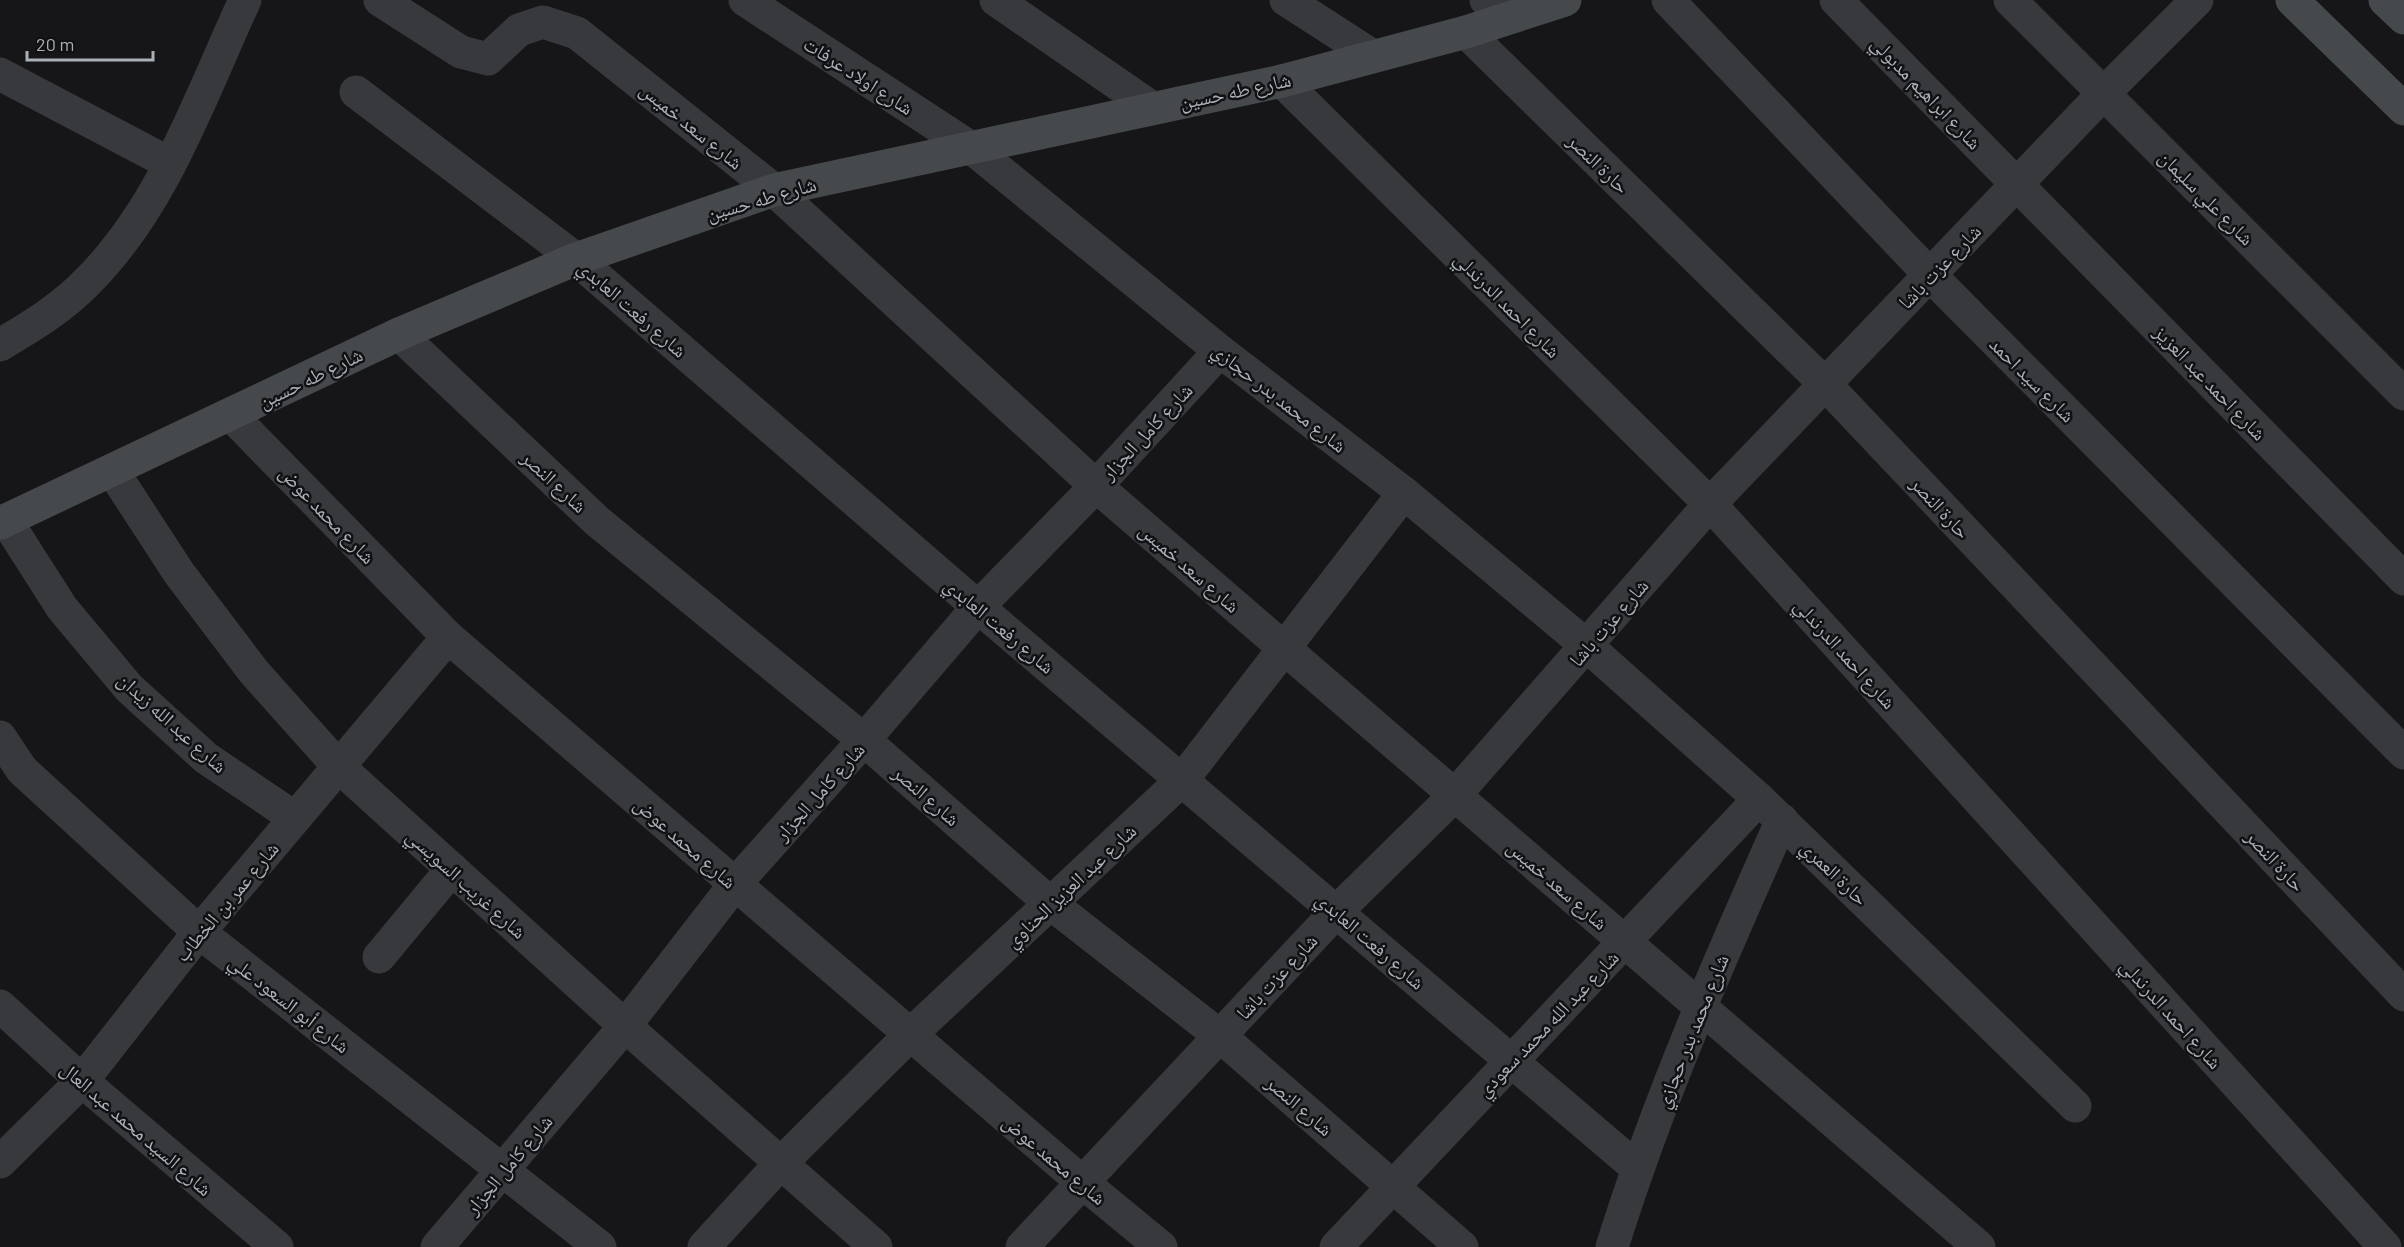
<svg xmlns="http://www.w3.org/2000/svg" width="2404" height="1247" font-family="Barlow,'Noto Naskh Arabic',sans-serif">
<style>
.lines{fill:none;stroke-linecap:round;stroke-linejoin:round}
.street{stroke:#37393c;stroke-width:33}
.secondary{stroke:#46494c;stroke-width:33}
.labels{text-anchor:middle;dominant-baseline:central;stroke-width:5;stroke-linejoin:round;paint-order:stroke}
.street-label{font-size:20px;fill:#a9b0b7;stroke:#111113}
</style>
<rect width="100%" height="100%" fill="#161618"/>
<g class="lines">
<!-- street -->
<g class="street">
<path d="M380,0L461,52L488,59L519,30L543,22L577,33L774,190L1096,486L1979,1247"/>
<path d="M745,0L973,149L1220,351L1404,493L1587,646L1759,799L2075,1106"/>
<path d="M996,0L1151,107"/>
<path d="M1286,0L1373,56"/>
<path d="M1486,0L1510,17"/>
<path d="M1668,0L1930,275L2404,753"/>
<path d="M1836,0L2404,579"/>
<path d="M2010,0L2404,394"/>
<path d="M1466,32L1826,385L2404,995"/>
<path d="M0,74L169,163"/>
<path d="M1282,81L1710,504L2385,1247"/>
<path d="M356,92L576,259L978,607L1637,1168"/>
<path d="M399,334L597,521L864,740L1050,903L1220,1036L1462,1247"/>
<path d="M0,345C32,326 62,308 88,281C164,205 201,95 245,0"/>
<path d="M231,415L448,637L1082,1182L1161,1247"/>
<path d="M112,470L179,573L254,672L338,766L625,1026L876,1247"/>
<path d="M6,520L62,608L129,688L206,758L295,818"/>
<path d="M0,737L22,770L199,932L600,1247"/>
<path d="M379,957L452,869"/>
<path d="M0,1006L82,1081L277,1247"/>
<path d="M0,1162L82,1081L199,932L448,637"/>
<path d="M437,1247L625,1026L735,884L864,740L978,607L1096,486L1220,351"/>
<path d="M704,1247L780,1164L911,1034L1183,779L1404,493"/>
<path d="M1022,1247L1337,911L1455,795L1710,504L2104,93L2197,0"/>
<path d="M1336,1247L1759,799"/>
<path d="M1612,1247C1658,1100 1719,961 1782,820"/>
</g>
<!-- secondary -->
<g class="secondary">
<path d="M2292,0L2404,109"/>
<path d="M2385,0L2404,18"/>
<path d="M0,523L399,334L576,259L774,190L1282,81L1466,32L1565,0"/>
</g>
</g>
<g class="labels">
<!-- street labels -->
<g class="street-label">
<text transform="translate(859 75) rotate(33)">شارع اولاد عرفات</text>
<text transform="translate(1235 90) rotate(-12)">شارع طه حسين</text>
<text transform="translate(1927 92) rotate(46)">شارع ابراهيم مدبولي</text>
<text transform="translate(692 125) rotate(39)">شارع سعد خميس</text>
<text transform="translate(1599 163) rotate(44)">حارة النصر</text>
<text transform="translate(2207 197) rotate(45)">شارع علي سليمان</text>
<text transform="translate(761 198) rotate(-16)">شارع طه حسين</text>
<text transform="translate(1939 266) rotate(-46)">شارع عزت باشا</text>
<text transform="translate(1508 304) rotate(45)">شارع احمد الدرندلي</text>
<text transform="translate(633 308) rotate(41)">شارع رفعت العابدي</text>
<text transform="translate(310 377) rotate(-26)">شارع طه حسين</text>
<text transform="translate(2033 379) rotate(45)">شارع سيد احمد</text>
<text transform="translate(2211 382) rotate(46)">شارع احمد عبد العزيز</text>
<text transform="translate(1280 397) rotate(38)">شارع محمد بدر حجازي</text>
<text transform="translate(1146 431) rotate(-47)">شارع كامل الجزار</text>
<text transform="translate(555 481) rotate(43)">شارع النصر</text>
<text transform="translate(1941 507) rotate(47)">حارة النصر</text>
<text transform="translate(328 514) rotate(46)">شارع محمد عوض</text>
<text transform="translate(1190 567) rotate(41)">شارع سعد خميس</text>
<text transform="translate(1608 622) rotate(-49)">شارع عزت باشا</text>
<text transform="translate(1000 625) rotate(40)">شارع رفعت العابدي</text>
<text transform="translate(1846 653) rotate(48)">شارع احمد الدرندلي</text>
<text transform="translate(173 722) rotate(42)">شارع عبد الله زيدان</text>
<text transform="translate(819 791) rotate(-48)">شارع كامل الجزار</text>
<text transform="translate(927 795) rotate(41)">شارع النصر</text>
<text transform="translate(686 842) rotate(41)">شارع محمد عوض</text>
<text transform="translate(2276 860) rotate(47)">حارة النصر</text>
<text transform="translate(1835 872) rotate(44)">حارة العمري</text>
<text transform="translate(467 883) rotate(42)">شارع غريب السويسي</text>
<text transform="translate(1558 884) rotate(41)">شارع سعد خميس</text>
<text transform="translate(1070 885) rotate(-43)">شارع عبد العزيز الحناوي</text>
<text transform="translate(226 901) rotate(-50)">شارع عمر بن الخطاب</text>
<text transform="translate(1371 940) rotate(41)">شارع رفعت العابدي</text>
<text transform="translate(1276 976) rotate(-47)">شارع عزت باشا</text>
<text transform="translate(290 1003) rotate(38)">شارع أبو السعود علي</text>
<text transform="translate(2172 1013) rotate(48)">شارع احمد الدرندلي</text>
<text transform="translate(1547 1023) rotate(-46)">شارع عبد الله محمد سعودي</text>
<text transform="translate(1691 1031) rotate(-68)">شارع محمد بدر حجازي</text>
<text transform="translate(1300 1105) rotate(41)">شارع النصر</text>
<text transform="translate(137 1128) rotate(41)">شارع السيد محمد عبد العال</text>
<text transform="translate(1055 1159) rotate(40)">شارع محمد عوض</text>
<text transform="translate(508 1164) rotate(-50)">شارع كامل الجزار</text>
</g>
</g>
<!-- scale -->
<path d="M27 51v9h126v-9" fill="none" stroke="#a9b0b7" stroke-width="3"/>
<text x="36" y="51" font-size="18" fill="#a9b0b7" stroke="#111113" stroke-width="4.5" paint-order="stroke">20 m</text>
</svg>
